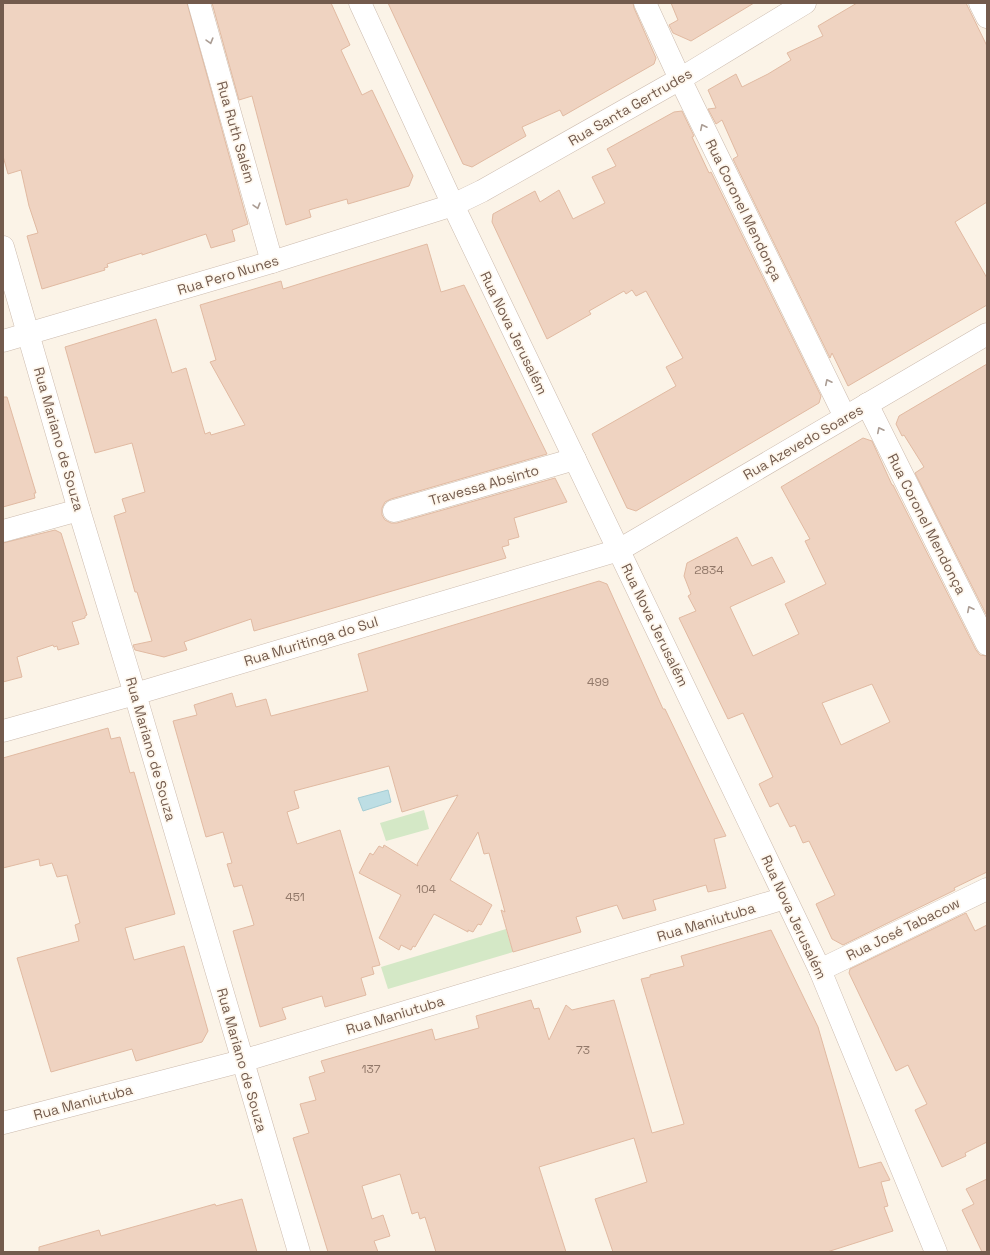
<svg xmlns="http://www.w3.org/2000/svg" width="990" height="1255" font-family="'Space Grotesk',sans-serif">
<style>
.green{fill:#d4e8c6}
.water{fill:#bddee4;stroke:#a4cdd5}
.building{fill:#efd3c1;stroke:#e1baa2;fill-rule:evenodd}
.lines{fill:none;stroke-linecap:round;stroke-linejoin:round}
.minor-casing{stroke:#ccbbae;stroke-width:23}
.minor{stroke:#fff;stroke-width:22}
.oneway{stroke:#ab9d94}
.labels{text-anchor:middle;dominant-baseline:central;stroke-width:3.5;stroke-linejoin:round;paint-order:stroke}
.number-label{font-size:12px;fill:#92796a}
.street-label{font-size:14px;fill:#735b4d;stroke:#fef7ed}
</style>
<rect width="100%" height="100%" fill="#fbf3e7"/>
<!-- green -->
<g class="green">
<path d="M424,810L429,829L386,841L380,823Z"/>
<path d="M506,929L513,952L388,989L381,967Z"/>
</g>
<!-- water -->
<path class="water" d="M388,790L391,802L363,811L358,798Z"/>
<!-- building -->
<g class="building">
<path d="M3,3H187L248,224L232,230L235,241L211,248L206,234L142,255V253L107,264L108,267L104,268L105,270L42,289L27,236L38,233L29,206L21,170L8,174L3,156Z"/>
<path d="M212,3H331L350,45L341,50L362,95L372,90L413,176L409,186L348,204L347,199L309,210L311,217L286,225L252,96L239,100Z"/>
<path d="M388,3H633L634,8L656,58L654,64L563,116L560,110L522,127L526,136L472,167L463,164Z"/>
<path d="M671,3H754L691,41L673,33L669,25L678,20Z"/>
<path d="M857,3H966L987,46V202L955,222L987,278V305L848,386L832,353L830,358L733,159L738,156L722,120L716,124L708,109L716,108L708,90L736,74L742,87L768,74L791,60L787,53L823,36L818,26Z"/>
<path d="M682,111L694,136L692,137L709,173L711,172L821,396L819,403L636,511L627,508L592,434L676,386L666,367L683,358L646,291L636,296L632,290L626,294L624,291L589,311L591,314L547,339L492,222L493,214L535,191L540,202L559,190L573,219L605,203L592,177L616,166L607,149L674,112Z"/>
<path d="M427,244L441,292L464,285L547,454L391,499L385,502L382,508V515L385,520L391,523H397L555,478L567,502L514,518L519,537L508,540L509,545L502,547L506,558L254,631L251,619L184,642L187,650L164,657L135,650L133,645L152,641L137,592H135L114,516L126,512L122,499L145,492L132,443L95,453L65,347L156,319L172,373L186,368L205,434L210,432L211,435L245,425L210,362L216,360L200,305L281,281L283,289Z"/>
<path d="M987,364V616L915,473L924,467L904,435L902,436L896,424L899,416Z"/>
<path d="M3,397H7L36,493H34L35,498L3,507Z"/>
<path d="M863,438L872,441L892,485H893L976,650L980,655L987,656V872L954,888L955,890L843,945L832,939L816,904L835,895L809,841L803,843L795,825L790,827L778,803L770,807L759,784L773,777L743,713L728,719L679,618L696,611L688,596L691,594L684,576L687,563L737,537L752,566L772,557L785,582L730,607L753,656L799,634L785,604L826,584L805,541L810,539L781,487ZM872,684L890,722L841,745L822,703Z"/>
<path d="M55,530L61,533L87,615L85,616V618L72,622L79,644L58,650L57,646L54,647L53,645L17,657L22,677L3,682V543Z"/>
<path d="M599,581L607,584L663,709H665L726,836L714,839L726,888L708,892L706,885L653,900L656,910L623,919L617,905L576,917L581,932L513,952L501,910L505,912L489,853L484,854L478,832L450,880L492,905L481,925L478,924L473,932L468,930V932L434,914L415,947L413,946L411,950L401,945L399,950L379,938L401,895L359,873L370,853L373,855L379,846L383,848L384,845L418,866L417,864L458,795L402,812L389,766L294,791L299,808L287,812L297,844L340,830L380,965L372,967L374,974L361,978L366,995L325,1007L322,996L282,1008L286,1019L260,1027L233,931L254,925L242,885L234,887L227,864L232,863L223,832L206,837L173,721L197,715L194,705L232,693L236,707L266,699L271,716L368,691L358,654Z"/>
<path d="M108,728L111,739L120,737L130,773L134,772L175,914L125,928L134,960L184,946L208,1031L202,1042L136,1061L132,1049L51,1072L17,958L79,941L75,925L80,923L67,875L57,877L52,863L40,866L39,859L3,868V758Z"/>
<path d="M966,913L975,931L987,925V1142L965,1153L966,1156L942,1167L915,1110L927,1104L917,1084L908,1065L896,1071L849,973L850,969Z"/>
<path d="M771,930L818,1027L859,1168L881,1162L890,1180L881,1182L888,1206L884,1207L893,1231L827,1252H613L595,1199L647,1182L634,1138L539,1167L566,1252H436L425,1217L420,1219L418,1212L412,1214L400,1174L362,1186L372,1219L383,1215L390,1236L374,1241L378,1252H328L293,1138L309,1133L300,1104L316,1100L309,1077L325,1072L321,1061L432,1029L435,1040L479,1028L476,1016L531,1000L534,1009L539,1008L549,1040L566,1005L572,1010L614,1000L652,1133L684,1124L641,979L650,977V975L684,966L681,956Z"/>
<path d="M987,1179V1252H982L962,1210L974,1204L966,1189Z"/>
<path d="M242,1199L257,1252H39V1247L99,1230L101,1236L215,1204L216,1206Z"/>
</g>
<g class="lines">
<defs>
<g id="minor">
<path d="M199,3L272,262"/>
<path d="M360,3L453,205L820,970L936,1252"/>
<path d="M645,3L680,79L845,417"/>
<path d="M980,3L987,17"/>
<path d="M3,247L79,510L135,694L299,1252"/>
<path d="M3,341L272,262L453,205L482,191L680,79L805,3"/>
<path d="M867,404L987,644"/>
<path d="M394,511L575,459"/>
<path d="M3,531L79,510"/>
<path d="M3,731L135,694L619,550L987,334"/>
<path d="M820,970L987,889"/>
<path d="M3,1123L242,1061L785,898"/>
</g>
</defs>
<!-- minor casing -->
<use href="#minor" class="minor-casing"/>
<!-- minor -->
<use href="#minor" class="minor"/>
</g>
<!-- one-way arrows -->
<defs><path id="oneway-chevron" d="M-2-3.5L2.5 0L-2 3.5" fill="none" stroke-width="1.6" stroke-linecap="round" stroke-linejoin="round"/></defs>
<g class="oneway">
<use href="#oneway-chevron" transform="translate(210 41) rotate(74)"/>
<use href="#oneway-chevron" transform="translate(703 127) rotate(-116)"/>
<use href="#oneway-chevron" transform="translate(257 206) rotate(74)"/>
<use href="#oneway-chevron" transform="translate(828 382) rotate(-116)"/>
<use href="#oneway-chevron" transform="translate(880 430) rotate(-117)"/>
<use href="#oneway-chevron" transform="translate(970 609) rotate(-117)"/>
</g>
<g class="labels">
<!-- number labels -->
<g class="number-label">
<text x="709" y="570">2834</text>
<text x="598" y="682">499</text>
<text x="426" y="889">104</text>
<text x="295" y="897">451</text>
<text x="583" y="1050">73</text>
<text x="371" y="1069">137</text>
</g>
<!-- street labels -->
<g class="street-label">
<text transform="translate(630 107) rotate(-30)">Rua Santa Gertrudes</text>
<text transform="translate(236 132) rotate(74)">Rua Ruth Salém</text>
<text transform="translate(744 210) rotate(64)">Rua Coronel Mendonça</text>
<text transform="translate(228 275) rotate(-17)">Rua Pero Nunes</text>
<text transform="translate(514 333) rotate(64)">Rua Nova Jerusalém</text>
<text transform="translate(59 439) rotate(74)">Rua Mariano de Souza</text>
<text transform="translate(803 442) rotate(-30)">Rua Azevedo Soares</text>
<text transform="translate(484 485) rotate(-16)">Travessa Absinto</text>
<text transform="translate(927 524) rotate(63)">Rua Coronel Mendonça</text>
<text transform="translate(655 625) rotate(64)">Rua Nova Jerusalém</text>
<text transform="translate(311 641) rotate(-17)">Rua Muritinga do Sul</text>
<text transform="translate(151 749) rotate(74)">Rua Mariano de Souza</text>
<text transform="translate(794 917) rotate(65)">Rua Nova Jerusalém</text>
<text transform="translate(706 922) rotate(-17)">Rua Maniutuba</text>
<text transform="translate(903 929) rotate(-26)">Rua José Tabacow</text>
<text transform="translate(395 1015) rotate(-17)">Rua Maniutuba</text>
<text transform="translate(242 1060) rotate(74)">Rua Mariano de Souza</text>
<text transform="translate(83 1102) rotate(-15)">Rua Maniutuba</text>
</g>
</g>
<!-- border -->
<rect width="990" height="1255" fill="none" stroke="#735b4d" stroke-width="8"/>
</svg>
